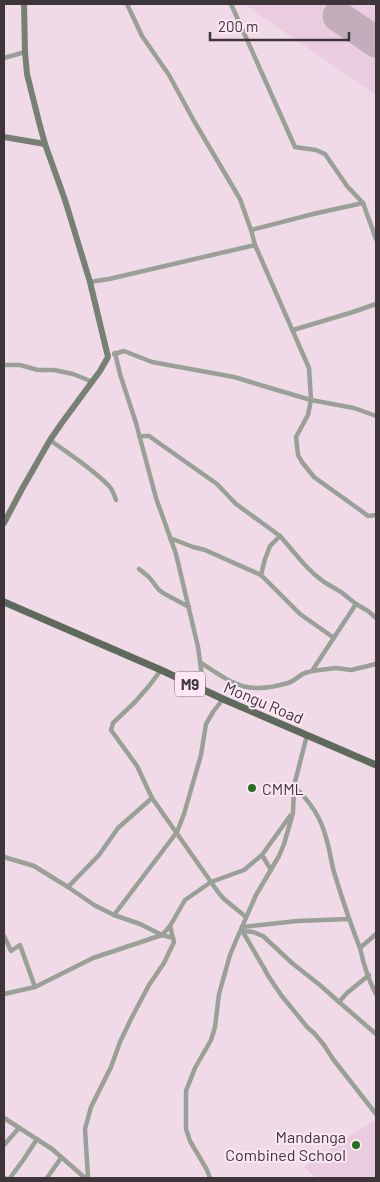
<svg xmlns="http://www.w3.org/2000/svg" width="380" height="1182" font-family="Barlow,sans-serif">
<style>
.built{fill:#e9ccdf}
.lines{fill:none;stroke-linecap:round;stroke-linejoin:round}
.runway{stroke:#c1aeba;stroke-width:31}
.street{stroke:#99a098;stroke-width:4.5}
.secondary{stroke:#768075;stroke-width:6}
.primary{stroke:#5d6a5c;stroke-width:7}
.poi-dot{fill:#22731b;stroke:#fde7f5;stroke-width:2}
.labels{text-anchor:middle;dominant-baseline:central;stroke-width:4;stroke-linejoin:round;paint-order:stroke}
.shield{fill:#fde7f5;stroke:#776a72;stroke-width:1}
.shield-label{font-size:15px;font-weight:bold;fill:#3d353a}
.street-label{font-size:16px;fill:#3d353a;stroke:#fde7f5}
.poi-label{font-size:16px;fill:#3d353a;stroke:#fde7f5;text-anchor:start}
</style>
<rect width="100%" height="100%" fill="#f0dae8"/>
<!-- built -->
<g class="built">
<path d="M244,4H376V95Z"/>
<path d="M373,1121L376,1124V1178H316L304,1167Z"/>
</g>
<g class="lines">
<!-- runway -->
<path class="runway" d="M338,16L376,42"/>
<!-- street -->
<g class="street">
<path d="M127,4L142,36L169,75L194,121L240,199L251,230"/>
<path d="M231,4L295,147L316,150L325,154L347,186L363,203"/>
<path d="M4,58L25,52"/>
<path d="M255,245L251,230L313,214L363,203L376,239"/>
<path d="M90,282L109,279L255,245L309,368L311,400L308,415L296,437L298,455L302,462L314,477L360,510L368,516L376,515"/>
<path d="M293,330L353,312L376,304"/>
<path d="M115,353L120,374L136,423L156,498L176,554L198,647L204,690"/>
<path d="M114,354L124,351L152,362L234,377L277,390L311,400L354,408L376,416"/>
<path d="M4,365H20L38,370H54L73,374L93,382"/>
<path d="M139,436H149L217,484L236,504L280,536L304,564L314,574L324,582L341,592L356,604L368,611L376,618"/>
<path d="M50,440C69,454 93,469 109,486C113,490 114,495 116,500"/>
<path d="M170,538L193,547L205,550L261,575L300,614L334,638"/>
<path d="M139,569L149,577L159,590L163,593L189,607"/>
<path d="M261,575L265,559L270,546L280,536"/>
<path d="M201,663C235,685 247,695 288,683C295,681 299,675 305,673C307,672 310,672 312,671L356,604"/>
<path d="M161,670L149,686L135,702L113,723L111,730L137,766L152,798L218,892L224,899L246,917"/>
<path d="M312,671L336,668L351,670L376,664"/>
<path d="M294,786C311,803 321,817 327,841C330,851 331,862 334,872C342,898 350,923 360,948C363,962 369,981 376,994"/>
<path d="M262,855L271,870"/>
<path d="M4,857L34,866L68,887L94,905L114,915L140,924L162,935L173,938"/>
<path d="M68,887L99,855L118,828L152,798"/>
<path d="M114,915L177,832L184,814L201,755L206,724L213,712L223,699"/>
<path d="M242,927L297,921L348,919"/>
<path d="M242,931L253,932L263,936L292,963L321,986L339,1002L347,993L369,975"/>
<path d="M243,932L269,977L281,995L308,1028L314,1033L324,1045L333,1059L376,1114"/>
<path d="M4,936L11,951L20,945L35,987"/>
<path d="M360,948L376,934"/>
<path d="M4,994L35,987L93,958L162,935L170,926L185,900L211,882L244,870L262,855L290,816"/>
<path d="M339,1002L376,1034"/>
<path d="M4,1118L52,1149L84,1177L87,1178"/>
<path d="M4,1145L19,1128"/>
<path d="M4,1178H5"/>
<path d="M10,1178L24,1159L37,1139"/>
<path d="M47,1178L61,1158"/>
<path d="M88,1178L85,1129L91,1107L111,1067L120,1042L132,1017L149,985L164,963L174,942L170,926"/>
<path d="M210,1178L207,1170L190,1141L186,1129V1091L195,1068L211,1040L215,1027L219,994L230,955L235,943L256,895L279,856L284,844L293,813L294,786L307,735"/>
</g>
<!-- secondary -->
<g class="secondary">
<path d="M4,137L45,144"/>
<path d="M4,523L22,489L50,440L61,424L100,371L108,357L90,282L65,200L45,144L39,122L27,74L25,52L24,4"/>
</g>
<!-- primary -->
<path class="primary" d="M4,602L161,670L223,699L376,765"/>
</g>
<!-- markers -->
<g class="poi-dot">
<circle cx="252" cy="788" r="5"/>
<circle cx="356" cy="1145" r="5"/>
</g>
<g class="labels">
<!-- shield labels -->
<rect class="shield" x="175" y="671.5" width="30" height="25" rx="4"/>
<g class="shield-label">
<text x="190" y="684">M9</text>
</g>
<!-- street labels -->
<g class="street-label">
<text transform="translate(264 702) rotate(23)">Mongu Road</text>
</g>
<!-- poi labels -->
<g class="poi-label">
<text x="262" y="788">CMML</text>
<text x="346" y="1136" text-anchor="end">Mandanga<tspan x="346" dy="18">Combined School</tspan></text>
</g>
</g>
<!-- border -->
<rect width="380" height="1182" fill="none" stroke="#3d353a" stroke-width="10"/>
<!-- scale -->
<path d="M210 32v8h139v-8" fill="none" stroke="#3d353a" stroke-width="2.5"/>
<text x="218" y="32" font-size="15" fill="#3d353a" stroke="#fde7f5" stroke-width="4" paint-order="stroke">200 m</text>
</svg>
